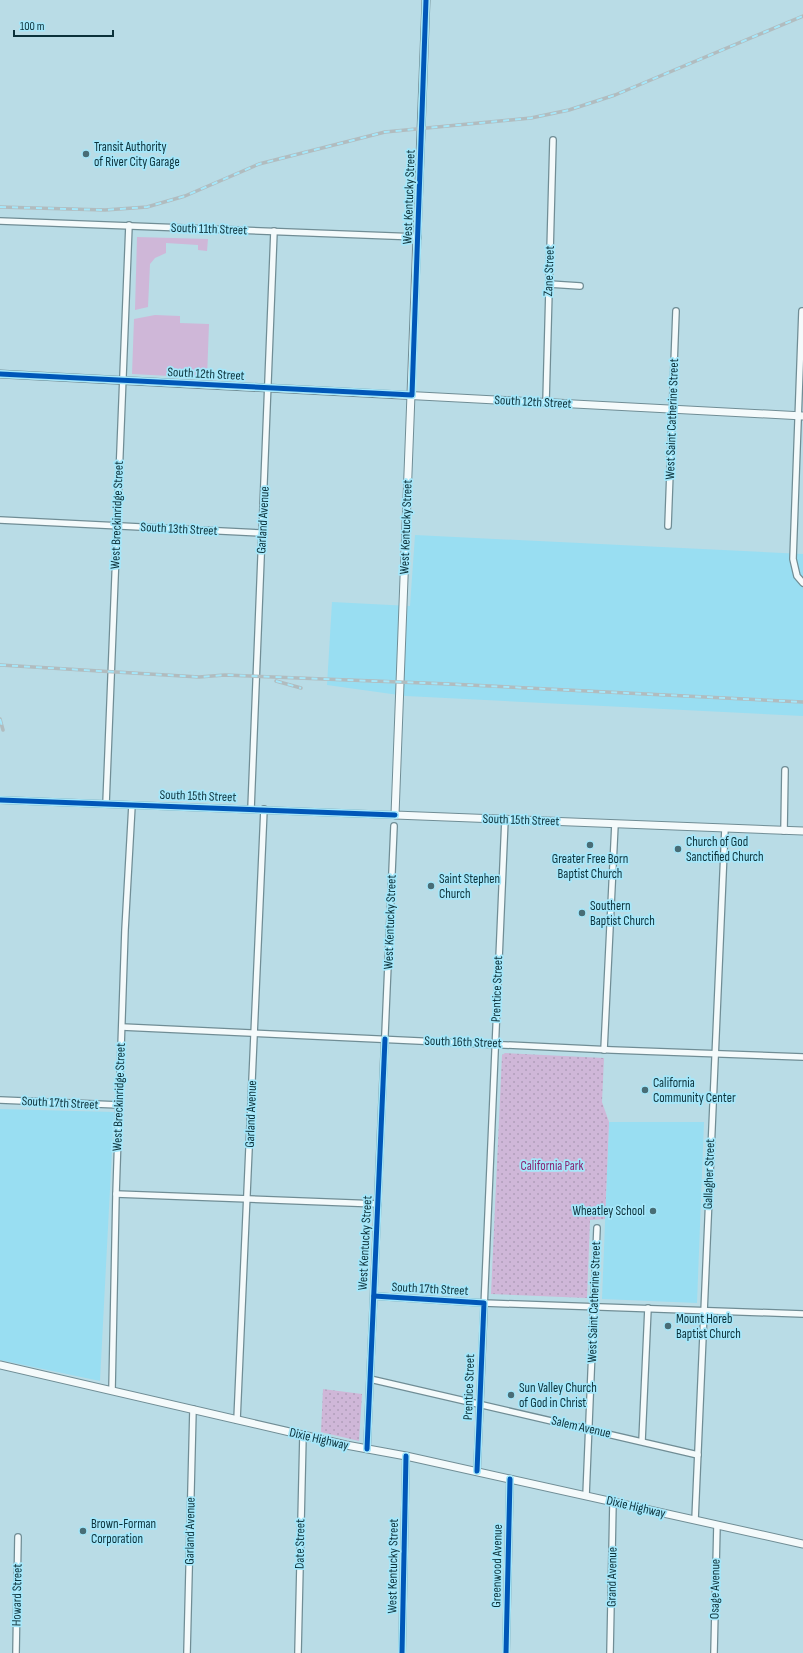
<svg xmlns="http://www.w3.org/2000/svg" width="803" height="1653" font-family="'Sofia Sans Condensed',sans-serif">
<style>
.built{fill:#99def2}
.green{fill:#cfb7d8}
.park{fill:url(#park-dots)}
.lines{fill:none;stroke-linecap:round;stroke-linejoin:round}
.minor-casing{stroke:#708d95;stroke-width:8}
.tertiary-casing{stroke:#708d95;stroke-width:9}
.minor{stroke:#f4fafb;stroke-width:5.5}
.tertiary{stroke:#f4fafb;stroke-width:7}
.rail-casing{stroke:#b1bcbf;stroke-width:3.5}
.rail{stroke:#a5e7fa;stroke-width:2;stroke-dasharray:6;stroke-linecap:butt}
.cycleway-casing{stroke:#a5e7fa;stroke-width:8}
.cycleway{stroke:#0057b8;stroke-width:5}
.poi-dot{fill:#486d76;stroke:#a5e7fa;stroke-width:1.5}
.labels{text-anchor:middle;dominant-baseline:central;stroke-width:3.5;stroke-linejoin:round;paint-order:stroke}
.poi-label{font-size:13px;fill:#0b313a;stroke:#a5e7fa;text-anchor:start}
.street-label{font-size:13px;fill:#0b313a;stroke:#a5e7fa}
.park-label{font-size:13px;fill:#882572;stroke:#a5e7fa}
</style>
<defs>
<pattern id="park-dots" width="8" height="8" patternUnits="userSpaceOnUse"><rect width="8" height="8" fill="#cfb7d8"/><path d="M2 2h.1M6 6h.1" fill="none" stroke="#b09eba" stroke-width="1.8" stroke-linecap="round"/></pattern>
</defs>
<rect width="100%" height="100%" fill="#b9dce6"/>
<!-- built -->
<g class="built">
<path d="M415,535L803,554V716L406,696L327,685L332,602L410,606Z"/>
<path d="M0,1109L114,1112L100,1381L0,1360Z"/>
<path d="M609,1122H704L697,1303L602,1299Z"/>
</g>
<!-- green -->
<g class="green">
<path d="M137,237L208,239L207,251L198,250V245L166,243V253L155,258L150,264L148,307L135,310Z"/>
<path d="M155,315L180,316V323L209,324L207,378L132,374L134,319Z"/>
</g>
<!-- park -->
<g class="park">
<path d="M505,1053L604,1058L602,1102L609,1122L605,1219L590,1220L587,1298L491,1294L502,1055Z"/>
<path d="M323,1389L362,1394L359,1441L321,1432Z"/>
</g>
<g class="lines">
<defs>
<g id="minor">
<path d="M0,221L418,237"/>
<path d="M549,284L580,286"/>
<path d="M802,311L793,559L797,576L803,583"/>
<path d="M546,402L553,140"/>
<path d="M0,520L261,533"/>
<path d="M668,526L676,311"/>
<path d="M0,800L395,815"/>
<path d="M106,804L129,225"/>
<path d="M251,809L274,231"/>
<path d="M784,831L785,770"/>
<path d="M122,1027L612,1050L803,1057"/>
<path d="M604,1050L615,824"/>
<path d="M0,1100L119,1105"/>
<path d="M116,1194L378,1204"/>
<path d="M374,1296L484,1303L803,1314"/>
<path d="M370,1379L698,1455"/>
<path d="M112,1390L116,1194L125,930L132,805"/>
<path d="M237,1420L264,809"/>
<path d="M642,1441L648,1308"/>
<path d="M367,1449L394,826"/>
<path d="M477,1471L505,819"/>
<path d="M586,1496L597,1228"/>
<path d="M695,1520L725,828"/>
<path d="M16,1653L18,1537"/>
<path d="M187,1653L193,1409"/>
<path d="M298,1653L303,1435"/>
<path d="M402,1653L406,1456"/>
<path d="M506,1653L510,1479"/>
<path d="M610,1653L613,1502"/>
<path d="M714,1653L717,1525"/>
</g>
<g id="tertiary">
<path d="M426,0L395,815L803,831"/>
<path d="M0,374L803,416"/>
<path d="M0,1365L346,1445L406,1456L803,1544"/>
</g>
</defs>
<!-- minor casing -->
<use href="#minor" class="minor-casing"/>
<!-- tertiary casing -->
<use href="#tertiary" class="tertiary-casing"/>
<!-- minor -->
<use href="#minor" class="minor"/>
<!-- tertiary -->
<use href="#tertiary" class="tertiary"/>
<defs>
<g id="rail">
<path d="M0,207L105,210L147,207L185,196L259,164L385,132L531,118L569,110L615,95L803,16"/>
<path d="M0,665L199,677L225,675L449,684L803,702"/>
<path d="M276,681L301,688"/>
<path d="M0,719L3,730"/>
</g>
</defs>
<!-- rail casing -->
<use href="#rail" class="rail-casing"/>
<!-- rail -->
<use href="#rail" class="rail"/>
<defs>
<g id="cycleway">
<path d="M0,374L412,395L426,0"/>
<path d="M0,800L395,815"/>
<path d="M374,1296L484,1303L477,1471"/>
<path d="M367,1449L385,1039"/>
<path d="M402,1653L406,1456"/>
<path d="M506,1653L510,1479"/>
</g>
</defs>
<!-- cycleway casing -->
<use href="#cycleway" class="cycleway-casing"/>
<!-- cycleway -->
<use href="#cycleway" class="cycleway"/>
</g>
<!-- markers -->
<g class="poi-dot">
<circle cx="86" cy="154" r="4"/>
<circle cx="590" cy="845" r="4"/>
<circle cx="678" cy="849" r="4"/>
<circle cx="431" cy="886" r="4"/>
<circle cx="582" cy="913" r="4"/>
<circle cx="645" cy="1090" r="4"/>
<circle cx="653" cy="1211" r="4"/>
<circle cx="668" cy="1326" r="4"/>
<circle cx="511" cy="1395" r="4"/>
<circle cx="83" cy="1531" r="4"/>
</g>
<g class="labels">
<!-- poi labels -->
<g class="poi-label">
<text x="94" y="147">Transit Authority<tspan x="94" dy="15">of River City Garage</tspan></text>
<text x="686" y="842">Church of God<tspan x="686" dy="15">Sanctified Church</tspan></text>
<text x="590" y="859" text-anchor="middle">Greater Free Born<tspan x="590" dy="15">Baptist Church</tspan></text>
<text x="439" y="879">Saint Stephen<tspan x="439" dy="15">Church</tspan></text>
<text x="590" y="906">Southern<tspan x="590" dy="15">Baptist Church</tspan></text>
<text x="653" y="1083">California<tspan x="653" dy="15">Community Center</tspan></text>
<text x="645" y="1211" text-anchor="end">Wheatley School</text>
<text x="676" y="1319">Mount Horeb<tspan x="676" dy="15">Baptist Church</tspan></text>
<text x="519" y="1388">Sun Valley Church<tspan x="519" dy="15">of God in Christ</tspan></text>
<text x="91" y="1524">Brown-Forman<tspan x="91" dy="15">Corporation</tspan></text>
</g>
<!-- street labels -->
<g class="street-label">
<text transform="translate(409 197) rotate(-88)">West Kentucky Street</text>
<text transform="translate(209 229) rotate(2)">South 11th Street</text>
<text transform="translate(549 271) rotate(-88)">Zane Street</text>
<text transform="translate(206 374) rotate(3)">South 12th Street</text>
<text transform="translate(533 402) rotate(3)">South 12th Street</text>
<text transform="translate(672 419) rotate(-88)">West Saint Catherine Street</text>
<text transform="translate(117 515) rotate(-88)">West Breckinridge Street</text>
<text transform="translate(263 520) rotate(-87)">Garland Avenue</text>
<text transform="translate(406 527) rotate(-88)">West Kentucky Street</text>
<text transform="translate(179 529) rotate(3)">South 13th Street</text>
<text transform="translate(198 796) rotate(2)">South 15th Street</text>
<text transform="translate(521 820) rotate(2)">South 15th Street</text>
<text transform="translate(390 922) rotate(-88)">West Kentucky Street</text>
<text transform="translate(497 989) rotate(-88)">Prentice Street</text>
<text transform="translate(463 1042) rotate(2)">South 16th Street</text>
<text transform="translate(119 1097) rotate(-88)">West Breckinridge Street</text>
<text transform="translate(60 1103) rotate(3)">South 17th Street</text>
<text transform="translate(251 1114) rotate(-88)">Garland Avenue</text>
<text transform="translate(709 1174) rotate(-88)">Gallagher Street</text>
<text transform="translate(365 1243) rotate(-87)">West Kentucky Street</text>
<text transform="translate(430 1289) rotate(3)">South 17th Street</text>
<text transform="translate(594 1302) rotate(-88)">West Saint Catherine Street</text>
<text transform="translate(469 1387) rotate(-88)">Prentice Street</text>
<text transform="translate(581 1427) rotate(13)">Salem Avenue</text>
<text transform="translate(319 1439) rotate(13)">Dixie Highway</text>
<text transform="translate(636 1507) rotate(13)">Dixie Highway</text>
<text transform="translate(190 1531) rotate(-89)">Garland Avenue</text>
<text transform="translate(300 1544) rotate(-89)">Date Street</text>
<text transform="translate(393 1566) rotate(-89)">West Kentucky Street</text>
<text transform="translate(497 1566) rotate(-89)">Greenwood Avenue</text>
<text transform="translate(612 1577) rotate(-89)">Grand Avenue</text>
<text transform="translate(715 1589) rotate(-89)">Osage Avenue</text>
<text transform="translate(17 1595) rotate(-89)">Howard Street</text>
</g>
<!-- park labels -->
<g class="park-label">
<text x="552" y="1166">California Park</text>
</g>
</g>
<!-- scale -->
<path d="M14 30v6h99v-6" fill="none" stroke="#0b313a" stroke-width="2"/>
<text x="20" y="30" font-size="12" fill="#0b313a" stroke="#a5e7fa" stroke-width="3" paint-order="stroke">100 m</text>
</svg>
